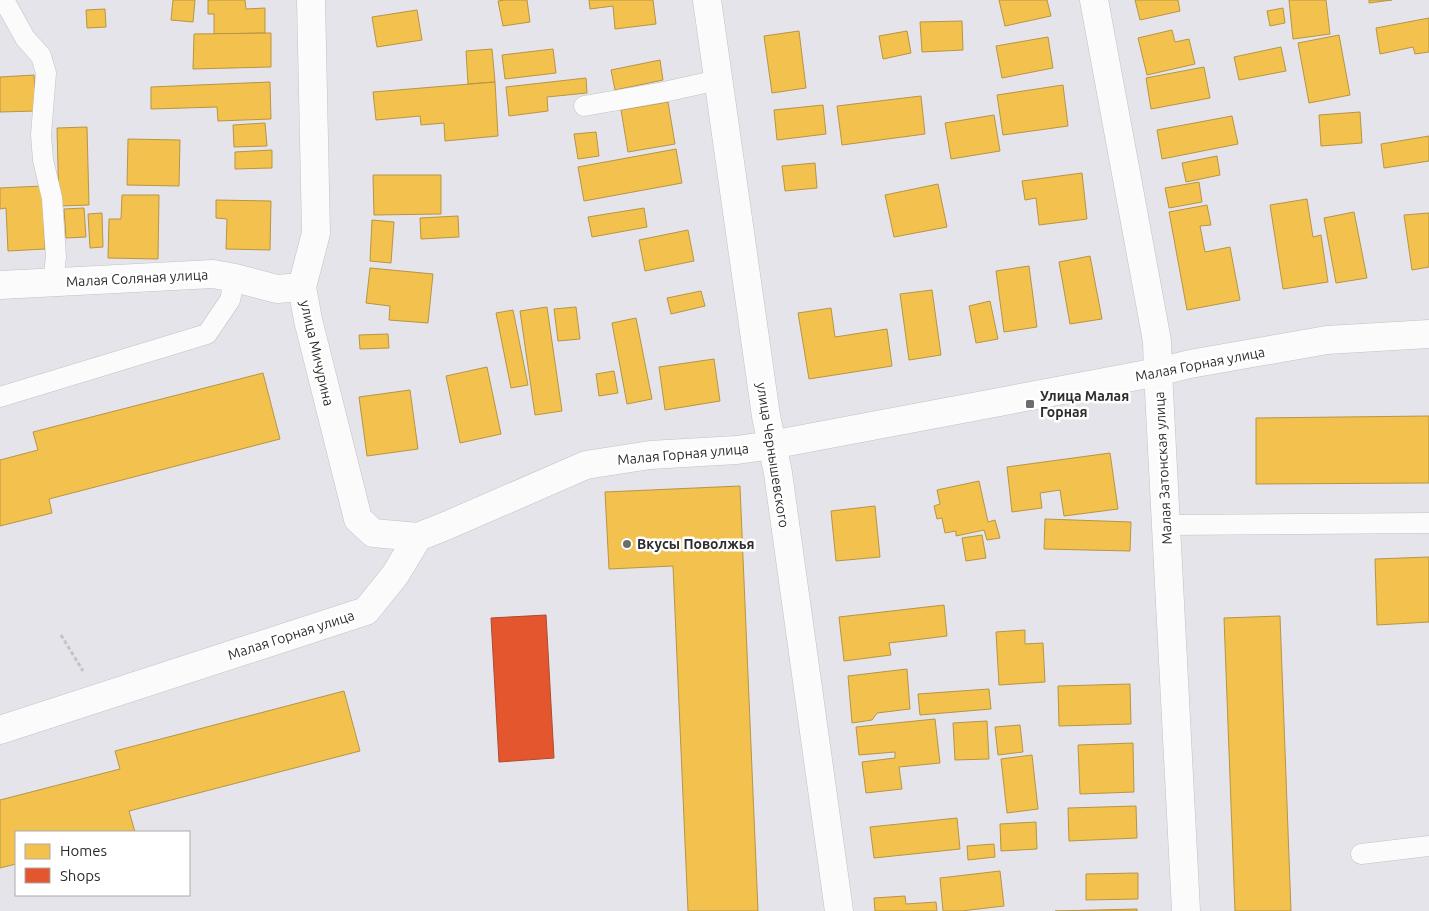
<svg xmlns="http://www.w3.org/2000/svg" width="1429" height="911" font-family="Ubuntu,sans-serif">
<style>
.homes{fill:#f2c14e;stroke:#b79544}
.shops{fill:#e4572e;stroke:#ad4a2e}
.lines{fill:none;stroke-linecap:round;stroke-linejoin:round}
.service-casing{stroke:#c2c2c2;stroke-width:21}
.minor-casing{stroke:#c2c2c2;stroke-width:29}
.path{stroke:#c4c4c4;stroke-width:3;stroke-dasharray:4 2.5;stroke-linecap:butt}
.service{stroke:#fbfbfc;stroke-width:20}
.minor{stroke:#fbfbfc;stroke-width:28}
.poi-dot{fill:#6d6d6f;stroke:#fff;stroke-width:2}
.labels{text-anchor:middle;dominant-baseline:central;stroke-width:5;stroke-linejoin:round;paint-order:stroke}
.street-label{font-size:14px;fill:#2d2d2d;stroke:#fff}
.poi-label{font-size:14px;font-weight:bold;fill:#2d2d2d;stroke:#fff;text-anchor:start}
</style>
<rect width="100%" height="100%" fill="#e4e4ea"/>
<!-- homes -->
<g class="homes">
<path d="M173,0H195L193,22L171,20Z"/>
<path d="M208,0H245L246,9L265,8V33L214,34V14H208Z"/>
<path d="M505,0H527L530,22L503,26L498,1Z"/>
<path d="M589,0H653L656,24L615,29L613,6L590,9Z"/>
<path d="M999,0H1047L1051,16L1005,26Z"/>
<path d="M1135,0H1178L1180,11L1140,20Z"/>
<path d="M1289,0H1326L1330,34L1293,39Z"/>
<path d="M1369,0H1392L1369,3Z"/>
<path d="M1283,8L1285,23L1270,26L1267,11Z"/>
<path d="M105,9L106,27L87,28L86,10Z"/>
<path d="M417,10L422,40L377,47L372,17Z"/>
<path d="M1429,18V52L1415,54L1413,47L1380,54L1376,28Z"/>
<path d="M962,21L963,50L922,52L920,22Z"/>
<path d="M1172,30L1175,42L1189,39L1195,64L1147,75L1138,38Z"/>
<path d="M799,31L806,88L772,93L764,36Z"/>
<path d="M907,31L911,53L883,59L879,36Z"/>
<path d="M271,33V67L193,69L194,34Z"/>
<path d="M1339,35L1350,95L1309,103L1298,43Z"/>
<path d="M1048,37L1053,68L1002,78L996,46Z"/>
<path d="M1281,47L1286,71L1239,80L1234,57Z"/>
<path d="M492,49L495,82L468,84L466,51Z"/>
<path d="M553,49L556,73L505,79L502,55Z"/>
<path d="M660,60L663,80L615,90L611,70Z"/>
<path d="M1204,67L1210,98L1151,109L1146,78Z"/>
<path d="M34,75L36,111L0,112V77Z"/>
<path d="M586,78L587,93L547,97L548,111L509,116L506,87Z"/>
<path d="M270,82L271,119L218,121L217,107L151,109V87Z"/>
<path d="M495,82L498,136L445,141L444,123L421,125L420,116L376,120L373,92Z"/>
<path d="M1063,85L1068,126L1003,135L997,95Z"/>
<path d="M921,96L925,134L842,145L837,106Z"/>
<path d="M668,102L675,144L628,152L621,110Z"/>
<path d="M823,105L826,134L777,140L774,110Z"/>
<path d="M1360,112L1362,143L1321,146L1319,115Z"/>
<path d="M994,115L1000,151L951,159L945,123Z"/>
<path d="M1232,116L1238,144L1162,159L1157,130Z"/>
<path d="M265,123L267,146L234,147L233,125Z"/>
<path d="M87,127L89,205L59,206L57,128Z"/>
<path d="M596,132L599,156L578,159L574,134Z"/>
<path d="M1429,136V161L1384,168L1381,144Z"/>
<path d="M128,139L180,140L179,186L127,185Z"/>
<path d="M676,149L682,183L584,201L578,167Z"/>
<path d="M272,150V168L235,169V152Z"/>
<path d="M1217,156L1220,175L1186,182L1182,163Z"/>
<path d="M815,163L817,188L785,191L782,166Z"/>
<path d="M1082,173L1087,219L1039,225L1036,198L1025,200L1022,181Z"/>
<path d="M373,175H441V214L374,215Z"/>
<path d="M1199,182L1202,202L1169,208L1165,188Z"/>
<path d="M938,184L947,227L894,237L885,195Z"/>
<path d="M42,186L45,249L8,251L6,208L0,209V188Z"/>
<path d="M122,195H159L158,259L108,258L109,219H121Z"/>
<path d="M1307,199L1313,237L1321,235L1328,282L1283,289L1270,205Z"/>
<path d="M216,200L271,201L270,250L226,249L227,219L216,218Z"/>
<path d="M1207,205L1211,225L1200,226L1205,252L1230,247L1240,300L1187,310L1169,212Z"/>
<path d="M84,208L86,237L66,238L64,209Z"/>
<path d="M644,208L647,227L592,237L588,217Z"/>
<path d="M1354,212L1367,278L1336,283L1324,218Z"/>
<path d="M102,213L103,247L90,248L88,214Z"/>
<path d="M1429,213V267L1412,270L1404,215Z"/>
<path d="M458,216L459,237L421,239L420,218Z"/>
<path d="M372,220L394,222L391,263L370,261Z"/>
<path d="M688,230L694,261L645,271L639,240Z"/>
<path d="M1090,256L1102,319L1070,324L1059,262Z"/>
<path d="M1029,266L1037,327L1004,332L996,271Z"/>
<path d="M370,268L433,274L428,323L389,320L390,306L366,303Z"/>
<path d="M932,290L941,355L909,360L900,294Z"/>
<path d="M701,291L705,306L671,314L667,298Z"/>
<path d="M990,301L998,339L976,343L969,306Z"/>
<path d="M547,307L562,411L535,415L520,311Z"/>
<path d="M576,307L580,339L558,341L554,309Z"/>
<path d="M831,308L835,337L887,329L892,366L809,379L798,313Z"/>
<path d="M513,310L528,385L511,388L496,313Z"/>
<path d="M636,318L652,399L627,404L612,323Z"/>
<path d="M388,334L389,348L360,349L359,335Z"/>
<path d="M714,359L720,401L665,410L659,367Z"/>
<path d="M487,367L501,434L460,443L446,376Z"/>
<path d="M614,371L618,393L599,396L596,374Z"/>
<path d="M263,373L280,439L49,499L52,513L0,526V460L38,450L33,432Z"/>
<path d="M410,390L418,449L367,456L359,397Z"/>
<path d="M1429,416V483L1256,484V418Z"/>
<path d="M1110,453L1118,509L1064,516L1060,490L1040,493L1042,508L1012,512L1007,467Z"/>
<path d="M979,481L988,522L995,520L1000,538L987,540L984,530L956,536V531L945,533L942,518L937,519L934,506L940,504L937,490Z"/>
<path d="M740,486L758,911H688L673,566L609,569L605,492Z"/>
<path d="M875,506L880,557L836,561L831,511Z"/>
<path d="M1045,519L1131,522L1130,551L1044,549Z"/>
<path d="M982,535L986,558L966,561L962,538Z"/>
<path d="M1429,557V622L1377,625L1375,559Z"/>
<path d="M944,605L947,636L889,643L891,655L844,661L839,617Z"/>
<path d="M1280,616L1291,911H1235L1224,618Z"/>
<path d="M1025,630V644L1043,643L1045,682L999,685L996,632Z"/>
<path d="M907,669L910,709L877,713L872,720L852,723L848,676Z"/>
<path d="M1130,684L1131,724L1059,726L1058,686Z"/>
<path d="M989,689L991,709L920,715L918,694Z"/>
<path d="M344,691L360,751L129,811L135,832H16V864L0,868V800L120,769L115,751Z"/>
<path d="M935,719L940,763L899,767L902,789L866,793L862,762L895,758V752L859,755L856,727Z"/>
<path d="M987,721L989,759L955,760L953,723Z"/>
<path d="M1020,725L1023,752L998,755L995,727Z"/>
<path d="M1133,743L1134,792L1080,794L1078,745Z"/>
<path d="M1032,755L1038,809L1007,813L1001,759Z"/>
<path d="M1136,806L1137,838L1069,841L1068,808Z"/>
<path d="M957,818L960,849L874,858L870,827Z"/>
<path d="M1036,822L1037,849L1001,851L1000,824Z"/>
<path d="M994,844L995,857L968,860L967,846Z"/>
<path d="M1000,871L1004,906L961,911H943L940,878Z"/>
<path d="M1138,873V899L1086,900V874Z"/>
<path d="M905,896L906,904L936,902L937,911H875L874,898Z"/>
<path d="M1137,909V911H1055Z"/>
</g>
<!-- shops -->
<path class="shops" d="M546,615L554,758L499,762L491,618Z"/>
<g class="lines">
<defs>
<g id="service">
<path d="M4,0L25,38L41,56L46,73L41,135L43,160L52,198L56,257L53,282"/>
<path d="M584,106L664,92L718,80"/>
<path d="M0,397L207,334L230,300L235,278"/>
<path d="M1166,525L1429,523"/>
<path d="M1361,854L1429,846"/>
</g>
<g id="minor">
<path d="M311,0L316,233L302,287L308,320L358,519L373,533L418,537"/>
<path d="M707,0L766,416L778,473L839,911"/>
<path d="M1094,0L1157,341L1158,372L1186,911"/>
<path d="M0,285L213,274L235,278L277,289L302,287"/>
<path d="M0,730L366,611L395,575L418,537L448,525L586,465L650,455L737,450L771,445L1158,372L1190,364L1327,340L1429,334"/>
</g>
</defs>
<!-- service casing -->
<use href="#service" class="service-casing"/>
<!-- minor casing -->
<use href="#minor" class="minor-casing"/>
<!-- path -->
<path class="path" d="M61,635L83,671"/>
<!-- service -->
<use href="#service" class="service"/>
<!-- minor -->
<use href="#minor" class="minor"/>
</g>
<!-- markers -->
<g class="poi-dot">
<rect x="1025" y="399" width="10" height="10" rx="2.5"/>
<circle cx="627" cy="544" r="5"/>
</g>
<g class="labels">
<!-- street labels -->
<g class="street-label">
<text transform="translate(137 278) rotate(-3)">Малая Соляная улица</text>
<text transform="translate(317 353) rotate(77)">улица Мичурина</text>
<text transform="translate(1200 364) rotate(-11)">Малая Горная улица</text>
<text transform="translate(683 454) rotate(-5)">Малая Горная улица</text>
<text transform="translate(773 455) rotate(81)">улица Чернышевского</text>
<text transform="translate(1163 468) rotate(-93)">Малая Затонская улица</text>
<text transform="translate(291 635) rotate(-18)">Малая Горная улица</text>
</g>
<!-- poi labels -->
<g class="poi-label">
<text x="1040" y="396">Улица Малая<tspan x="1040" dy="16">Горная</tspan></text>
<text x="637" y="544">Вкусы Поволжья</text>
</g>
</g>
<!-- legend -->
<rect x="15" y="831" width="175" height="65" fill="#ffffff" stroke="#ababab"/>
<rect x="25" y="844" width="25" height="15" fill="#f2c14e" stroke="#ababab"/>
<text x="60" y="856" font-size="15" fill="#2d2d2d">Homes</text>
<rect x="25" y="868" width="25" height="15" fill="#e4572e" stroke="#ababab"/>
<text x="60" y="881" font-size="15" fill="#2d2d2d">Shops</text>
</svg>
